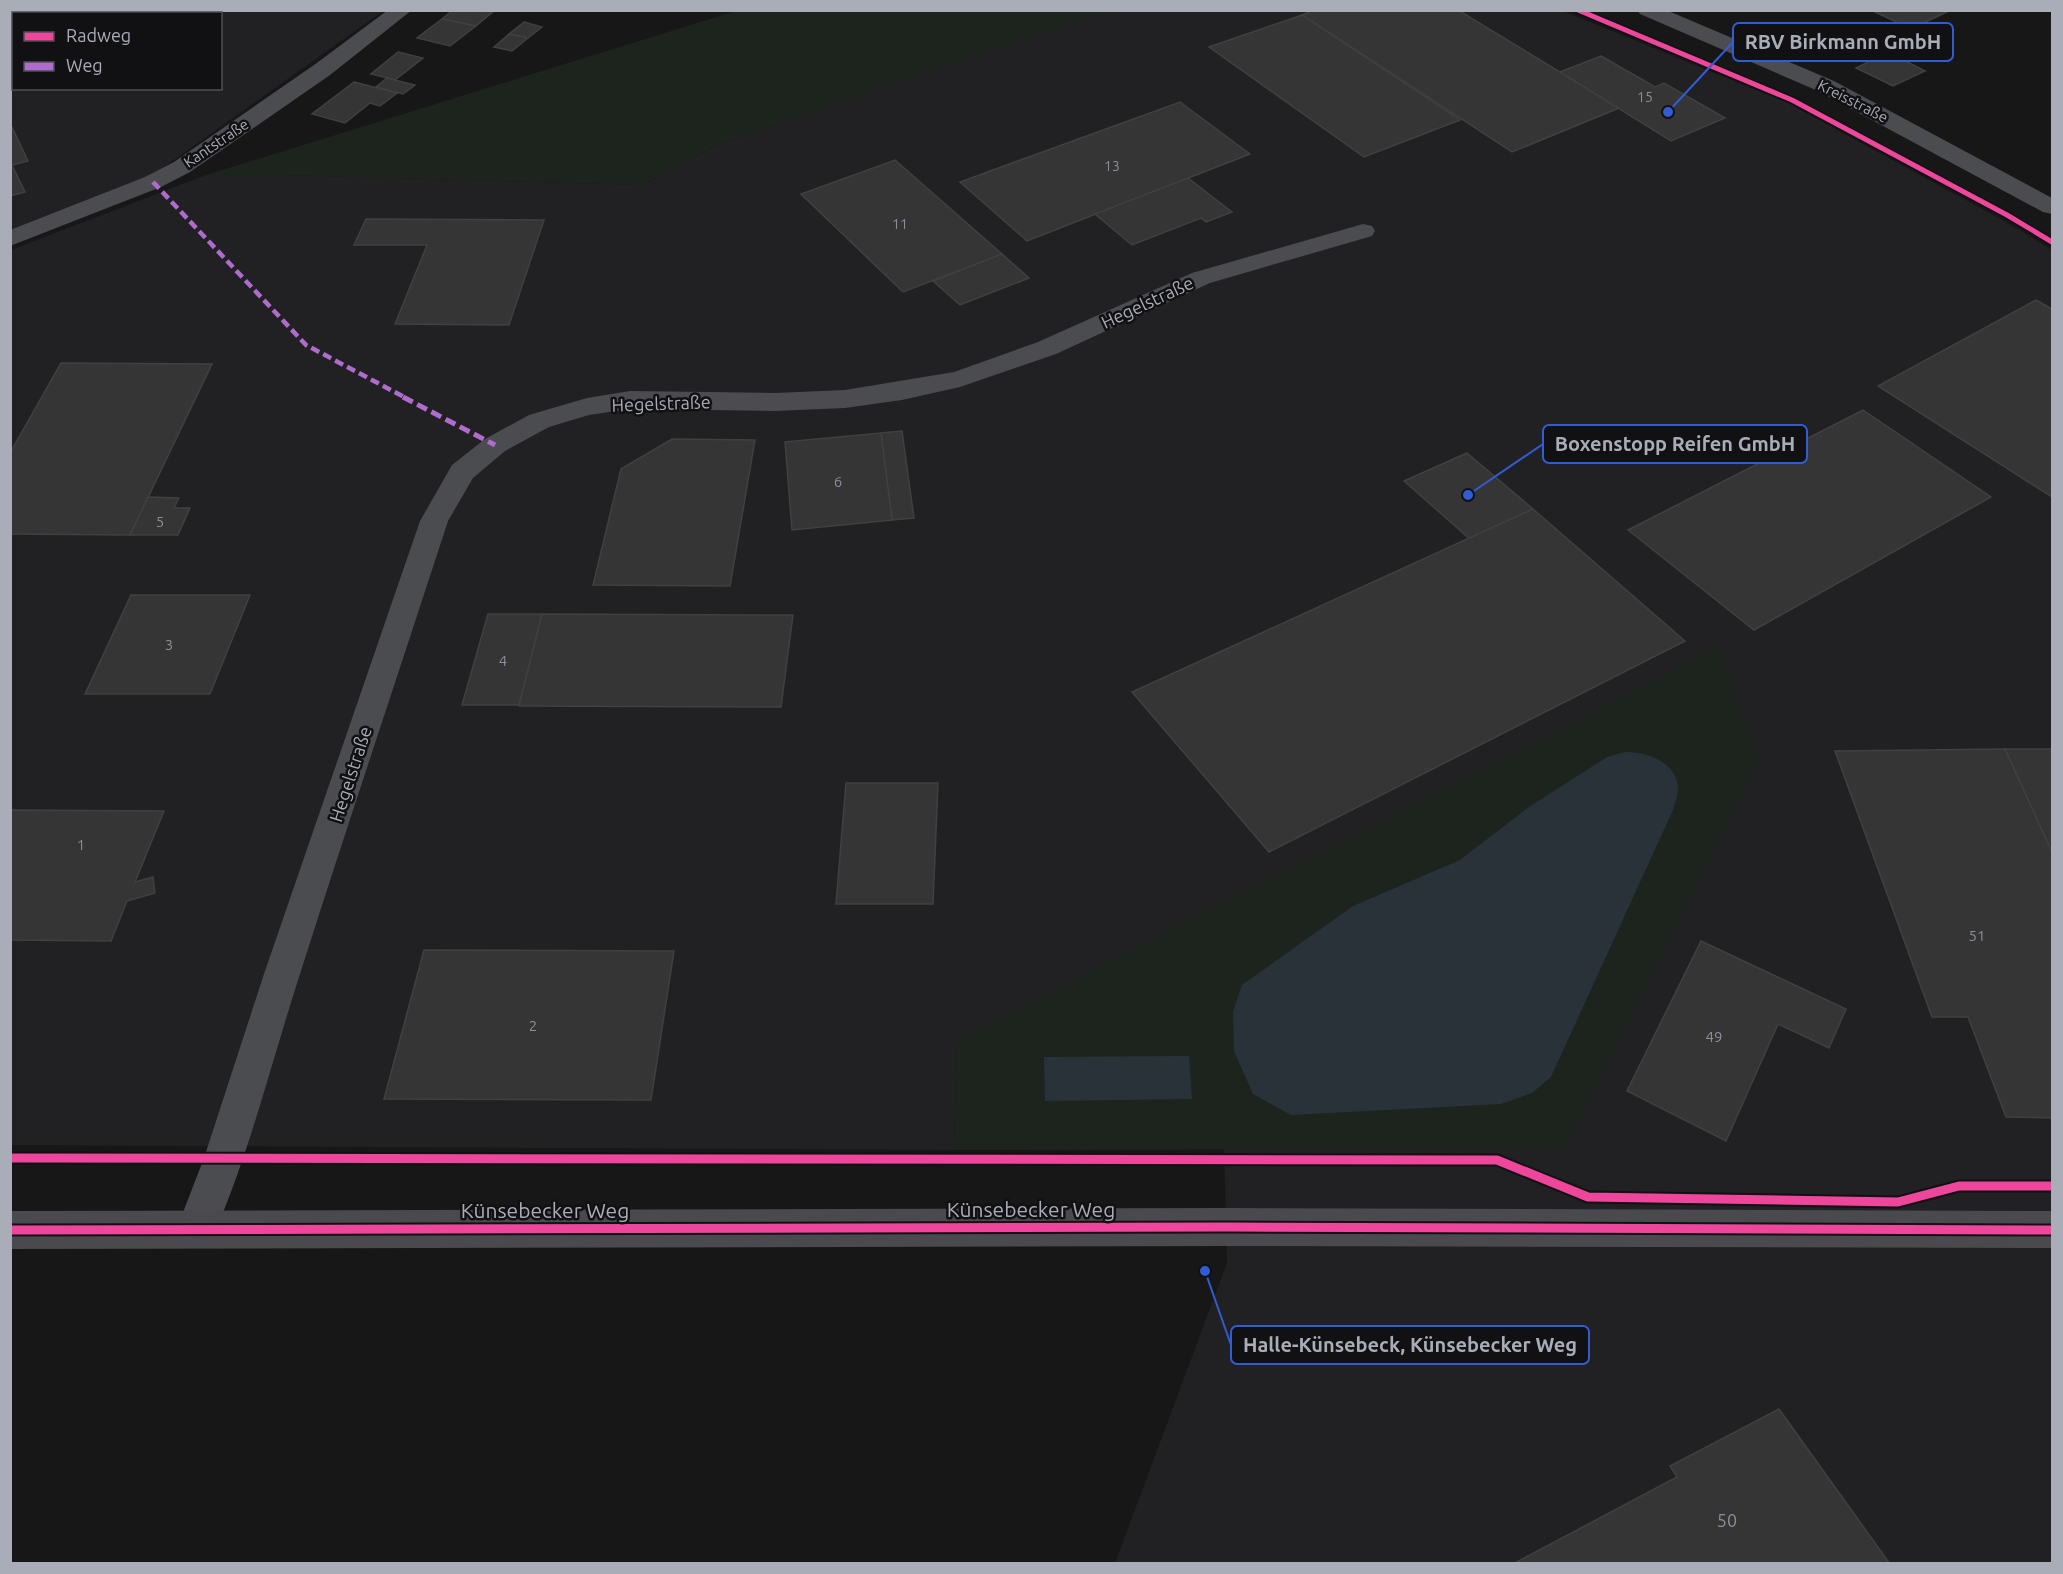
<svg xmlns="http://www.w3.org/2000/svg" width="2063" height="1574" font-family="Ubuntu,sans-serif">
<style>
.built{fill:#212123;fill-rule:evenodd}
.green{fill:#1d241e}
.water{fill:#2a3239}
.building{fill:#353536;stroke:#3f4043;stroke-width:1.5}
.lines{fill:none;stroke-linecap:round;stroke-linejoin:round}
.street{fill:#4b4c50;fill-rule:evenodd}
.secondary{fill:#4a4a4e;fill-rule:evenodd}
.quiet-far1{stroke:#b06ccc;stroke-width:4.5;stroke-dasharray:9 4.5;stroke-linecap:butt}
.quiet{stroke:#b06ccc;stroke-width:5;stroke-dasharray:11 5;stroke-linecap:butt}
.cycleway-far1-casing{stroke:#111113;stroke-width:8}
.cycleway-casing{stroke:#111113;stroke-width:13}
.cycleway-far1{stroke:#ed469a;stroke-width:5}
.cycleway{stroke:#ed469a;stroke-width:9}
.labels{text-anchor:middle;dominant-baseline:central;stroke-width:5;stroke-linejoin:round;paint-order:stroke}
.far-number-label{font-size:14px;fill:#8b8f98}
.far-street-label{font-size:15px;fill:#a8adb8;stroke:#111113}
.number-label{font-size:15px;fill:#8b8f98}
.street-label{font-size:18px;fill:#a8adb8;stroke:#111113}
.near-number-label{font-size:18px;fill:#8b8f98}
.near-street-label{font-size:21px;fill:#a8adb8;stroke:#111113}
.leader{fill:none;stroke:#325cd3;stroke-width:2}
.callout-dot{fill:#325cd3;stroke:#111113;stroke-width:2}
.callout{fill:#111113;stroke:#325cd3;stroke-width:2}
.callout-label{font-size:20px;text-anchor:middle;font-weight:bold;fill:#a8adb8}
</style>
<rect width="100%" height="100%" fill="#171717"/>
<!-- built -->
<g class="built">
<path d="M1108,10L1563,11L1788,103L2006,222L2052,250V1563H1115L1227,1263L1224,1149L1566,1148L957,1040L954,1150L11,1145V250L206,175H284L642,185L719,144Z"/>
<path d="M11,11H383L153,175L11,230ZM14,14H220V88H14Z"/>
</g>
<!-- green -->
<g class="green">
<path d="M739,10L1108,11L719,144L642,185L284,175H206Z"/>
<path d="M1719,647L1759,761L1565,1149L954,1150L957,1040Z"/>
</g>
<!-- water -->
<g class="water">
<path d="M1625,752C1648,752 1679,763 1678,791C1677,797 1675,804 1673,810L1551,1077L1532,1093L1501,1104L1291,1115L1253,1094L1234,1051L1233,1012L1242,985L1353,906L1460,860L1529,807L1607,757Z"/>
<path d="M1189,1056L1192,1099L1045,1101L1044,1057Z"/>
</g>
<!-- building -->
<g class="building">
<path d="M453,10H495L476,26L442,19Z"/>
<path d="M1314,10H1458L1619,108L1512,152L1302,15Z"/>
<path d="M1871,10H1951L1911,29Z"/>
<path d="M1302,15L1460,120L1364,157L1209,47Z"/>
<path d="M442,19L476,26L450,46L417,38Z"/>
<path d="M524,22L542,27L528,38L509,34Z"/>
<path d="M509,34L528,38L512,51L494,47Z"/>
<path d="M398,52L423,58L395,80L371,74Z"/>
<path d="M1888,52L1925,71L1893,86L1856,68Z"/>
<path d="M1601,56L1655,87L1664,83L1725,118L1671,141L1560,72Z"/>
<path d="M387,78L415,85L403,94L376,87Z"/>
<path d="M354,82L397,93L380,106L370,103L345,123L312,114Z"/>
<path d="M1180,102L1250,154L1027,241L960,182Z"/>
<path d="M10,123L28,161L12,165L25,192L10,196Z"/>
<path d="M895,160L1002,254L903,292L801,194Z"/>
<path d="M1188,178L1232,212L1206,222L1201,218L1132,245L1095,214Z"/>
<path d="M366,219L544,220L509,325L395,324L427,245H354Z"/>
<path d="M1002,254L1029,278L960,305L933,281Z"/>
<path d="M2036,300L2052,309V497L1878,386Z"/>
<path d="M61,363L212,364L130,535L10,534V453Z"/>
<path d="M1863,410L1991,497L1754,630L1628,530Z"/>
<path d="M902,431L914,518L892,520L881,433Z"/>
<path d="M881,433L892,520L792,530L785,442Z"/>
<path d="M672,439L755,440L730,586L593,585L621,469Z"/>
<path d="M1467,453L1533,509L1470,539L1404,481Z"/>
<path d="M148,497L179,498L174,508H190L178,535H130Z"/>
<path d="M1533,509L1685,641L1269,852L1132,692Z"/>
<path d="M131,595H250L210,694H85Z"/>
<path d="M488,614H542L519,705H462Z"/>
<path d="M542,614L793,615L781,707L519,706Z"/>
<path d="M2005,749L2052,852V1118L2006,1117L1968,1017H1932L1835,751Z"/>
<path d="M2005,749H2052V852Z"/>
<path d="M846,783H938L933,904H836Z"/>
<path d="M10,810L164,811L135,882L153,877L155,893L127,901L111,941L10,940Z"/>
<path d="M1701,941L1846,1009L1829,1048L1778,1024L1726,1141L1627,1091Z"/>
<path d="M424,950L674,951L651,1100L384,1099Z"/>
<path d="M1779,1409L1890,1564H1513L1677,1477L1670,1466Z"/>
</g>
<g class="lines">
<!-- street -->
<g class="street">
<path d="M388,10H412L330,75L190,172L161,187L10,246V230L145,177L174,162L314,65Z"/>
<path d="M1637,10H1666L1834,81L2052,198V214L2043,212L1818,91L1640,14Z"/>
<path d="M1363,224L1372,226L1375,231L1372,236L1210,283L1056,354L960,387L902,400L845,408L775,411L630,409L589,415L549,427L505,451L473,478L448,521C399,672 348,823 300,974C271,1063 249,1156 211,1241L197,1247L183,1241L177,1228L204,1158L264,974L420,521L452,465L485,439L529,415L587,398L630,391L775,393L845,390L954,372L1038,342L1192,273Z"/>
</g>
<!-- secondary -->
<path class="secondary" d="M1228,1208L2052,1211V1248L1228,1246L10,1249V1211Z"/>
<!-- quiet-far1 -->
<path class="quiet-far1" d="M153,182L306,345L406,398"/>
<!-- quiet -->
<path class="quiet" d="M403,397L495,445"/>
<defs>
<path id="cycleway-far1" d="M1578,10L1792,100L2007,215L2052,242"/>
<g id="cycleway">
<path d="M10,1158L1497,1160L1588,1197L1898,1202L1959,1186H2052"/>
<path d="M10,1230L1228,1227L2052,1230"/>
</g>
</defs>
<!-- cycleway-far1 casing -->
<use href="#cycleway-far1" class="cycleway-far1-casing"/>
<!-- cycleway casing -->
<use href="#cycleway" class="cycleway-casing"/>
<!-- cycleway-far1 -->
<use href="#cycleway-far1" class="cycleway-far1"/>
<!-- cycleway -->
<use href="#cycleway" class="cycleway"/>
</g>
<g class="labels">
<!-- far-number labels -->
<g class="far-number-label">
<text x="1645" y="97">15</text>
<text x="1112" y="166">13</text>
<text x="900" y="224">11</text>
</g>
<!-- far-street labels -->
<g class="far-street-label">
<text transform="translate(1853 101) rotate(27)">Kreisstraße</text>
<text transform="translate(216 143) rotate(-34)">Kantstraße</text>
</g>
<!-- number labels -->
<g class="number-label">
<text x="838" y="481">6</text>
<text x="160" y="521">5</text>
<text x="169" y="644">3</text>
<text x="503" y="660">4</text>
<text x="81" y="844">1</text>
<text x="1977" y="935">51</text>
<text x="533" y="1025">2</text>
<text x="1714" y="1036">49</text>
</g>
<!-- street labels -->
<g class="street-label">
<text transform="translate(1147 302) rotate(-25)">Hegelstraße</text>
<text transform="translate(661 403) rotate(-2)">Hegelstraße</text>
<text transform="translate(350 774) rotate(-72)">Hegelstraße</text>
</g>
<!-- near-number labels -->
<g class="near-number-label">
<text x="1727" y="1520">50</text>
</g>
<!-- near-street labels -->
<g class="near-street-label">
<text x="1031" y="1209">Künsebecker Weg</text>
<text x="545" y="1210">Künsebecker Weg</text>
</g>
</g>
<!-- callouts -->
<path class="leader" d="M1668 112L1733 42M1468 495L1543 444M1205 1271L1231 1345"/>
<g class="callout-dot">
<circle cx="1668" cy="112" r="6"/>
<circle cx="1468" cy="495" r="6"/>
<circle cx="1205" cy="1271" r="6"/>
</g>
<g class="callout">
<rect x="1733" y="23" width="220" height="38" rx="6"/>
<rect x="1543" y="425" width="264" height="38" rx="6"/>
<rect x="1231" y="1326" width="358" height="38" rx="6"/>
</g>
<g class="callout-label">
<text x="1843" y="49">RBV Birkmann GmbH</text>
<text x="1675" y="451">Boxenstopp Reifen GmbH</text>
<text x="1410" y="1352">Halle-Künsebeck, Künsebecker Weg</text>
</g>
<!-- border -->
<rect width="2063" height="1574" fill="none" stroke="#a8adb8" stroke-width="24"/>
<!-- legend -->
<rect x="12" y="12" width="210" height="78" fill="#111113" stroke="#4d4f55" stroke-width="1.5"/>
<rect x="24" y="32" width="30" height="9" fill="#ed469a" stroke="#4d4f55" stroke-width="1.5"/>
<text x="66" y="42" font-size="18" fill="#a8adb8">Radweg</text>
<rect x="24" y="62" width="30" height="9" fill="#b06ccc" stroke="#4d4f55" stroke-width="1.5"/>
<text x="66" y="72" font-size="18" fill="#a8adb8">Weg</text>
</svg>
